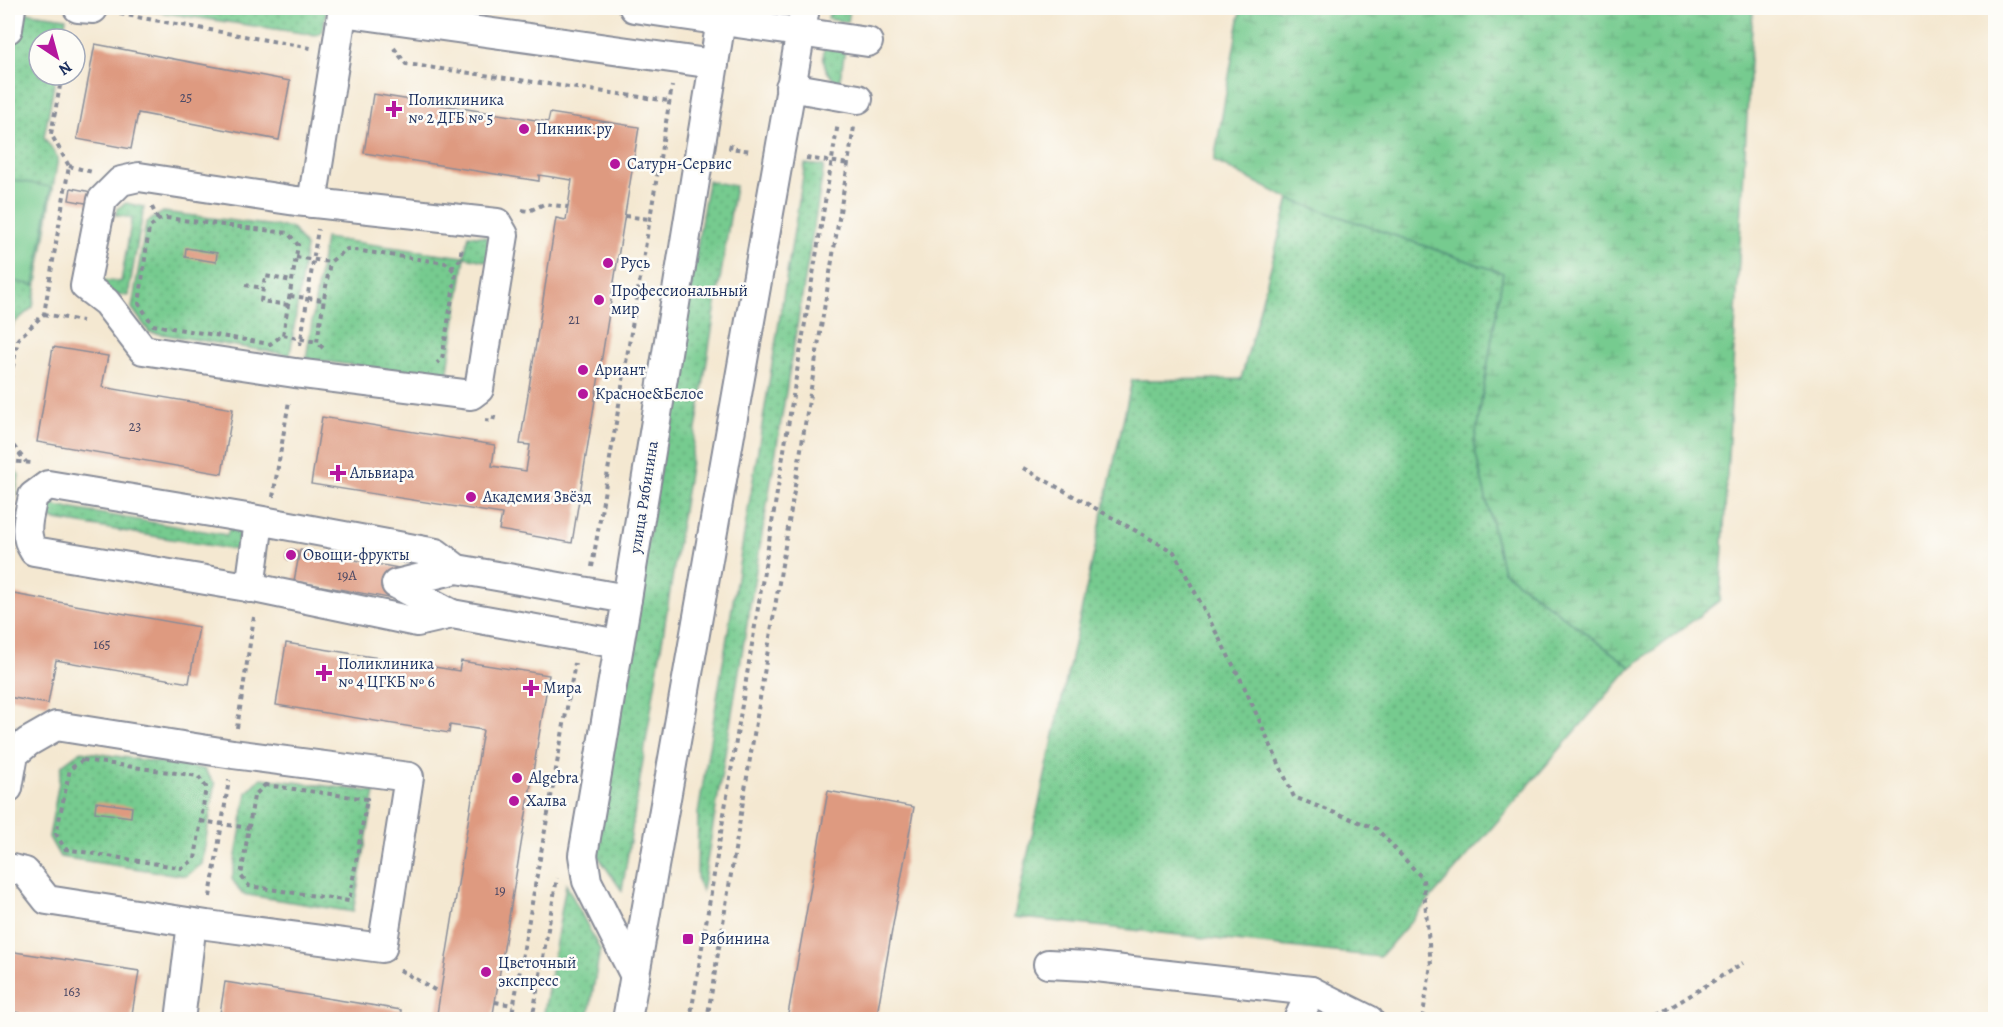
<svg xmlns="http://www.w3.org/2000/svg" width="2003" height="1027" font-family="Alegreya,serif">
<style>
.green{fill:url(#green-dots);stroke:#487d76;stroke-width:1.5}
.wetland{fill:url(#wetland-marsh);stroke:#487d76;stroke-width:1.5}
.pitch{fill:#76cb8f;stroke:#487d76;stroke-width:1.5}
.building{fill:#de9a80}
.lines{fill:none;stroke-linecap:round;stroke-linejoin:round}
.minor-casing{stroke:#888c98;stroke-width:32}
.path{stroke:#888c98;stroke-width:4;stroke-dasharray:4.5 4.5;stroke-linecap:butt}
.minor{stroke:#fff;stroke-width:28}
.poi-dot{fill:#b5179e;stroke:#fdfcf7;stroke-width:2}
.labels{text-anchor:middle;dominant-baseline:central;stroke-width:5;stroke-linejoin:round;paint-order:stroke}
.number-label{font-size:14px;fill:#4c4a66}
.poi-label{font-size:16px;fill:#1b2f5e;stroke:#fdfcf7;text-anchor:start}
.street-label{font-size:16px;fill:#1b2f5e;stroke:#fdfcf7}
</style>
<defs>
<pattern id="green-dots" width="8" height="8" patternUnits="userSpaceOnUse" patternTransform="scale(1.5)"><rect width="8" height="8" fill="#76cb8f"/><path d="M2 2h.1M6 6h.1" fill="none" stroke="#60a578" stroke-width="1.8" stroke-linecap="round"/></pattern>
<pattern id="wetland-marsh" width="20" height="14" patternUnits="userSpaceOnUse" patternTransform="scale(1.5)"><rect width="20" height="14" fill="#76cb8f"/><path d="M1 5h8M5 5V1M11 12h8M15 12V8" fill="none" stroke="#60a578"/></pattern>
</defs>
<rect width="100%" height="100%" fill="#fdfcf7"/>
<filter id="ink" filterUnits="userSpaceOnUse"><feTurbulence type="fractalNoise" baseFrequency=".0167" numOctaves="2"/><feDisplacementMap in="SourceGraphic" scale="12" xChannelSelector="R" yChannelSelector="G"/><feConvolveMatrix kernelMatrix="1 2 1 2 8 2 1 2 1" color-interpolation-filters="sRGB"/></filter>
<filter id="wash" filterUnits="userSpaceOnUse"><feTurbulence type="fractalNoise" baseFrequency=".008" numOctaves="4" result="noise"/><feDisplacementMap in="SourceGraphic" scale="24" xChannelSelector="R" yChannelSelector="G"/><feGaussianBlur stdDeviation="1.35" result="paint"/><feColorMatrix in="noise" values="0 0 0 0 0 0 0 0 0 0 0 0 0 0 0 0 0 1.4 0 .05"/><feComposite in="paint" operator="in"/></filter>
<g filter="url(#wash)">
<rect width="100%" height="100%" fill="#f4e8d1"/>
<!-- green -->
<g class="green">
<path d="M131,8H327L323,31L316,35Z"/>
<path d="M830,8H850L848,22L828,19Z"/>
<path d="M17,11L66,18L63,39H39V75H56L44,137L58,158L33,307L13,324L8,352V69Z"/>
<path d="M824,46L845,50L839,85C825,72 822,65 824,46Z"/>
<path d="M805,164L824,166L702,891L697,880L698,814Z"/>
<path d="M708,181L735,186L622,891L596,853Z"/>
<path d="M1289,199L1503,273L1474,446L1503,571L1631,667L1380,957L1014,917L1132,380L1241,379Z"/>
<path d="M126,203L144,207L128,296L104,293L100,287L101,280L121,282L132,218L115,215L118,208Z"/>
<path d="M163,212L292,228L306,247L290,355L149,332L132,308L146,223Z"/>
<path d="M469,235L486,237L492,248L490,262L465,257L447,377L306,359L325,238L464,257Z"/>
<path d="M8,461L19,475L8,536Z"/>
<path d="M56,496L55,506L227,535L231,524L241,526L236,550L45,518V504Z"/>
<path d="M81,751L204,769L215,784L202,864L186,876L60,857L49,837L62,765Z"/>
<path d="M261,778L375,792L353,912L242,894L232,879L247,792Z"/>
<path d="M566,884L600,950L588,1019H543Z"/>
</g>
<!-- wetland -->
<path class="wetland" d="M1241,8H1753L1720,600L1631,667L1503,571L1474,446L1503,273L1289,199L1214,161Z"/>
<!-- pitch -->
<path class="pitch" d="M8,179L51,187L34,285L8,280Z"/>
<g id="blocks">
<!-- building -->
<g class="building">
<path d="M95,44L290,81L279,140L138,113L131,149L77,139Z"/>
<path d="M373,94L548,122L550,113L639,127L572,543L499,530L502,514L311,484L322,417L495,445L492,466L526,471L530,445L520,444L556,218L566,220L570,193L572,180L539,175V181L364,153Z"/>
<path d="M71,188L92,192L91,204L69,200Z"/>
<path d="M186,248L217,253L216,262L185,257Z"/>
<path d="M53,347L108,356L102,387L233,409L222,474L37,442Z"/>
<circle cx="292" cy="555" r="6"/>
<path d="M300,550L399,568L394,599L294,581Z"/>
<path d="M8,593L199,627L189,683L56,660L48,704L8,697Z"/>
<path d="M286,643L459,671L461,661L549,675L492,1020H436L483,730L450,725L449,733L276,705Z"/>
<path d="M828,791L914,807L876,1020H787Z"/>
<path d="M96,802L132,807L131,817L95,812Z"/>
<path d="M8,951L139,971L131,1020H61L8,1011Z"/>
<path d="M225,982L401,1010V1015L421,1020H219Z"/>
</g>
</g>
</g>
<g filter="url(#ink)">
<use href="#blocks" fill-opacity="0" stroke="#888c98" stroke-width="1.5"/>
<g class="lines">
<defs>
<g id="minor">
<path d="M78,8L93,9V8"/>
<path d="M634,8L868,42"/>
<path d="M342,12L714,64"/>
<path d="M8,29L11,8"/>
<path d="M790,87L858,99"/>
<path d="M139,177L296,201L497,223L504,235L479,389L471,395L295,373L143,350L106,302L85,286L102,200L121,181Z"/>
<path d="M312,203L343,8"/>
<path d="M250,588L259,521"/>
<path d="M452,614L396,584L457,569"/>
<path d="M619,644L452,614L417,622L259,589L34,551C22,533 29,517 33,496L48,485L247,518L436,553L457,569L627,599"/>
<path d="M8,788L14,754L28,742L56,726L233,754L409,777L382,948L207,925L47,900L25,872L8,868"/>
<path d="M1048,964L1087,966L1311,991L1369,1020"/>
<path d="M635,976L587,881L583,855L627,599L723,8"/>
<path d="M180,1020L192,923"/>
<path d="M627,1020L805,8"/>
<path d="M1298,1020L1311,991"/>
</g>
</defs>
<!-- minor casing -->
<use href="#minor" class="minor-casing"/>
<!-- path -->
<g class="path">
<path d="M120,14L311,48"/>
<path d="M394,48L406,64L669,101"/>
<path d="M731,144L730,148L751,151"/>
<path d="M806,158L849,164"/>
<path d="M69,166L92,172"/>
<path d="M152,207L158,220"/>
<path d="M522,210L529,211L544,204L568,207"/>
<path d="M625,216L649,219"/>
<path d="M166,218L288,233L298,245L283,335L270,344L153,325L139,304L149,228L158,220Z"/>
<path d="M296,257L330,262L347,249L446,263L456,273L442,359L437,363"/>
<path d="M451,268L460,260L462,246"/>
<path d="M245,285L263,288"/>
<path d="M290,296L324,300"/>
<path d="M288,305L261,301L265,276L292,281"/>
<path d="M44,314L82,321"/>
<path d="M283,335L317,342"/>
<path d="M8,338L18,339"/>
<path d="M300,346L318,229"/>
<path d="M323,348L317,342L330,262"/>
<path d="M8,394L18,339L44,314L69,166L51,134L62,75"/>
<path d="M485,420L493,421L495,413"/>
<path d="M8,439L26,462"/>
<path d="M8,461L32,463"/>
<path d="M1023,468L1174,552L1242,682L1294,797L1377,829L1423,879L1431,965L1422,1020"/>
<path d="M273,497L289,401"/>
<path d="M592,567L672,86"/>
<path d="M237,728L254,617"/>
<path d="M83,760L198,776L206,787L195,859L182,868L65,849L56,834L70,769Z"/>
<path d="M265,785L367,799L349,901L249,886L241,876L254,796Z"/>
<path d="M201,821L249,828"/>
<path d="M210,897L229,780"/>
<path d="M400,970L440,993"/>
<path d="M495,1002L513,1005"/>
<path d="M511,1020L575,663"/>
<path d="M532,1020L557,878"/>
<path d="M690,1020L838,123"/>
<path d="M707,1020L854,127"/>
<path d="M1650,1020L1743,963"/>
</g>
<!-- minor -->
<use href="#minor" class="minor"/>
</g>
</g>
<!-- markers -->
<g class="poi-dot">
<path d="M391 100h6v6h6v6h-6v6h-6v-6h-6v-6h6z"/>
<circle cx="524" cy="129" r="6"/>
<circle cx="615" cy="164" r="6"/>
<circle cx="608" cy="263" r="6"/>
<circle cx="599" cy="300" r="6"/>
<circle cx="583" cy="370" r="6"/>
<circle cx="583" cy="394" r="6"/>
<path d="M335 464h6v6h6v6h-6v6h-6v-6h-6v-6h6z"/>
<circle cx="471" cy="497" r="6"/>
<circle cx="291" cy="555" r="6"/>
<path d="M321 664h6v6h6v6h-6v6h-6v-6h-6v-6h6z"/>
<path d="M528 679h6v6h6v6h-6v6h-6v-6h-6v-6h6z"/>
<circle cx="517" cy="778" r="6"/>
<circle cx="514" cy="801" r="6"/>
<rect x="682" y="933" width="12" height="12" rx="3"/>
<circle cx="486" cy="972" r="6"/>
</g>
<g class="labels">
<!-- number labels -->
<g class="number-label">
<text x="186" y="97">25</text>
<text x="574" y="319">21</text>
<text x="135" y="426">23</text>
<text x="347" y="575">19А</text>
<text x="102" y="644">165</text>
<text x="500" y="890">19</text>
<text x="72" y="991">163</text>
</g>
<!-- poi labels -->
<g class="poi-label">
<text x="408" y="100">Поликлиника<tspan x="408" dy="18">№ 2 ДГБ № 5</tspan></text>
<text x="536" y="129">Пикник.ру</text>
<text x="627" y="164">Сатурн-Сервис</text>
<text x="620" y="263">Русь</text>
<text x="611" y="291">Профессиональный<tspan x="611" dy="18">мир</tspan></text>
<text x="595" y="370">Ариант</text>
<text x="595" y="394">Красное&amp;Белое</text>
<text x="350" y="473">Альвиара</text>
<text x="483" y="497">Академия Звёзд</text>
<text x="303" y="555">Овощи-фрукты</text>
<text x="338" y="664">Поликлиника<tspan x="338" dy="18">№ 4 ЦГКБ № 6</tspan></text>
<text x="543" y="688">Мира</text>
<text x="529" y="778">Algebra</text>
<text x="526" y="801">Халва</text>
<text x="700" y="939">Рябинина</text>
<text x="498" y="963">Цветочный<tspan x="498" dy="18">экспресс</tspan></text>
</g>
<!-- street labels -->
<g class="street-label">
<text transform="translate(644 497) rotate(-81)">улица Рябинина</text>
</g>
</g>
<!-- margin -->
<rect width="2003" height="1027" fill="none" stroke="#fdfcf7" stroke-width="30"/>
<!-- north arrow -->
<g transform="translate(57 57) rotate(144)"><circle r="28" fill="#fdfcf7" stroke="#a3aaba" stroke-width="1.5"/>
<path d="M0-4.5L10 22L0 15L-10 22Z" fill="#b5179e"/>
<text y="-9" font-size="16" font-weight="bold" text-anchor="middle" fill="#1b2f5e">N</text>
</g>
</svg>
